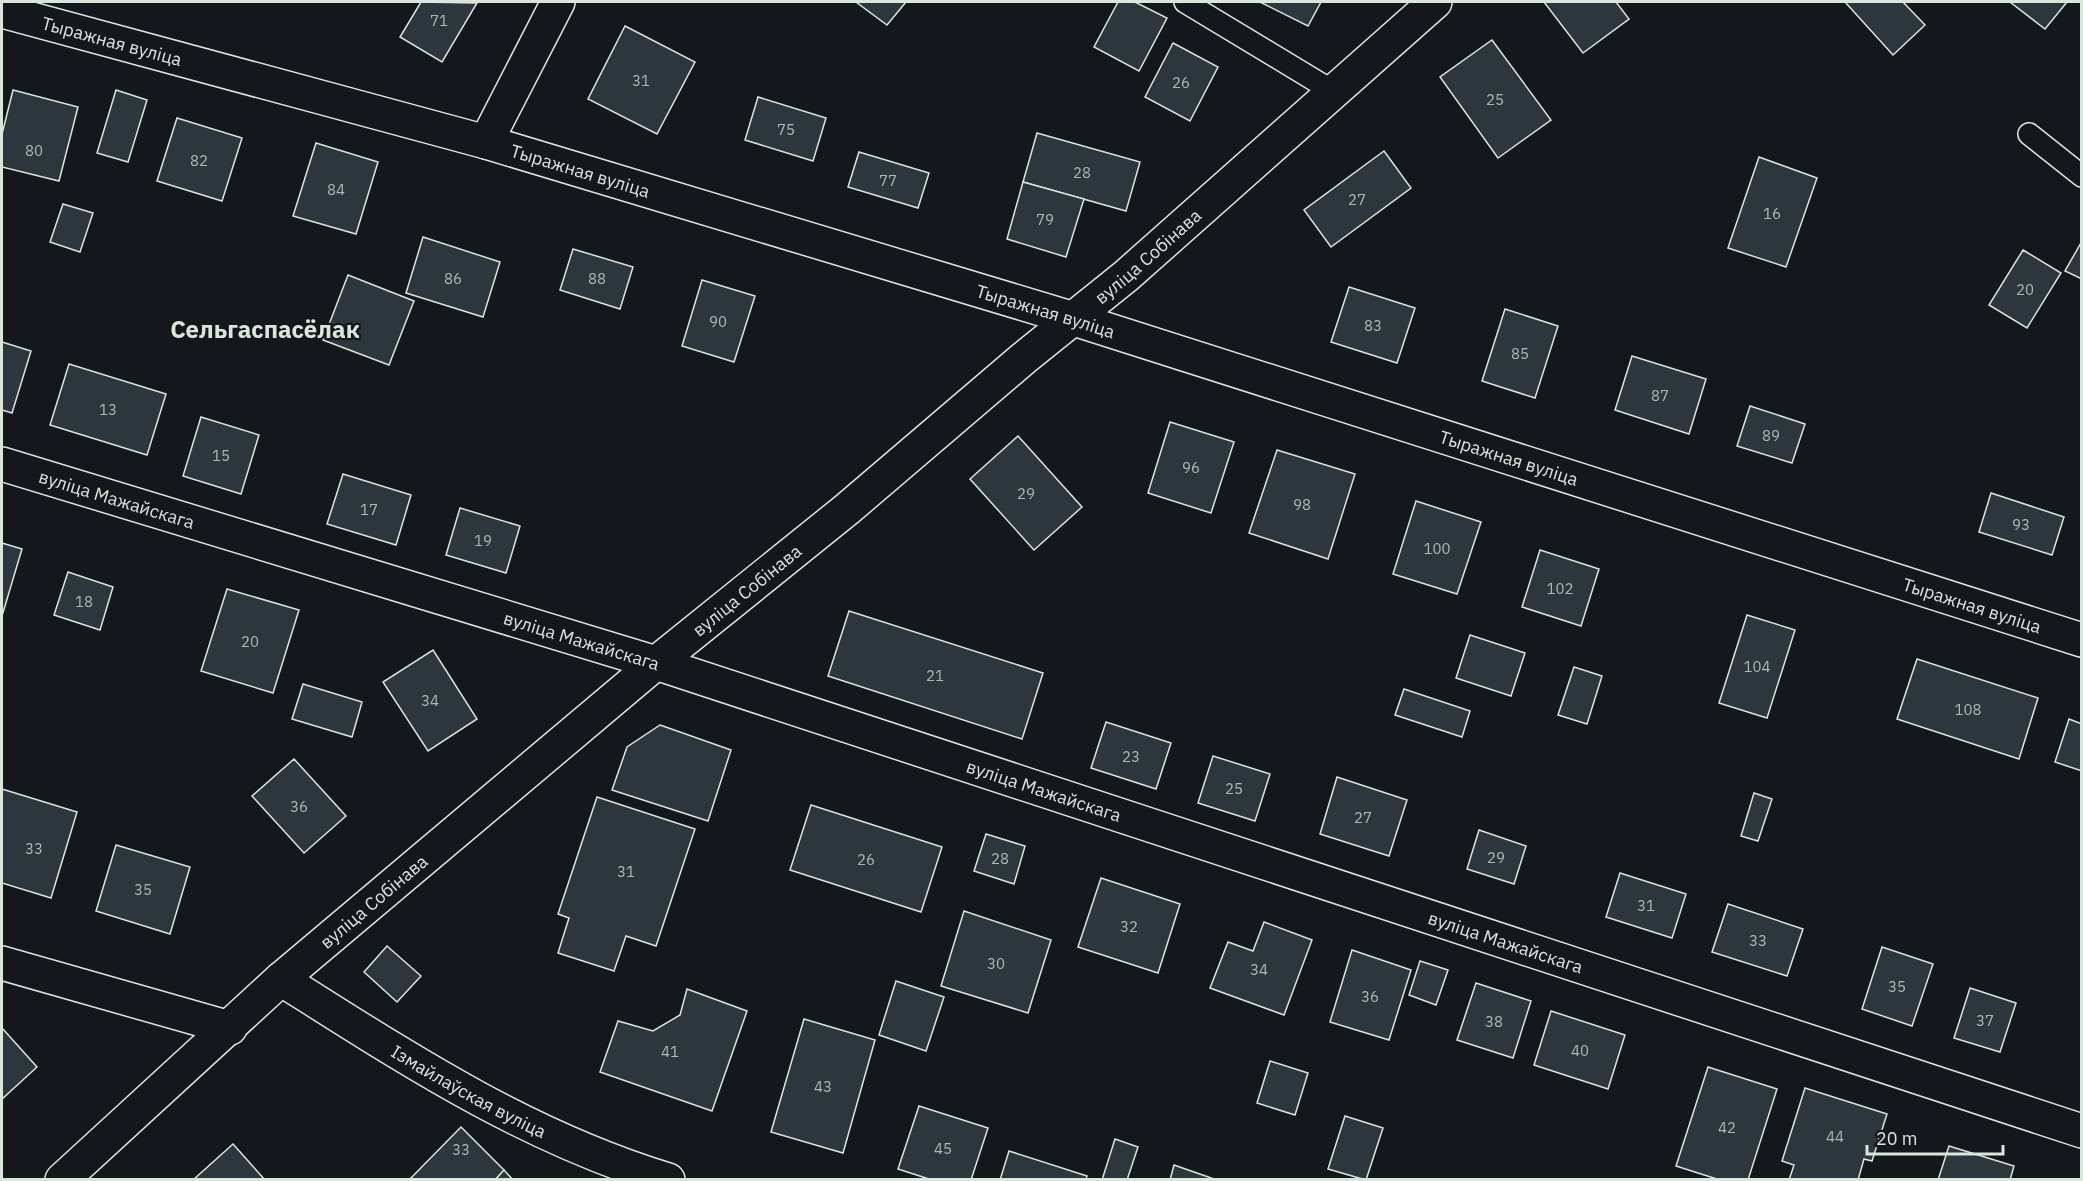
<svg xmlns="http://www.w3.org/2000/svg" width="2083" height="1181" font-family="'IBM Plex Sans',sans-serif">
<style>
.building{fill:#2c363c;stroke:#d8e6dc;stroke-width:1.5}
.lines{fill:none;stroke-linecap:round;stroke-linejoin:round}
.service-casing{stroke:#d8e6dc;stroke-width:24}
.minor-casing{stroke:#d8e6dc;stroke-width:36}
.service{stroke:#14181c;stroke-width:21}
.minor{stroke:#14181c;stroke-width:33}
.labels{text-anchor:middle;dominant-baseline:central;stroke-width:4.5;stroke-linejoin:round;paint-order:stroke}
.number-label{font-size:15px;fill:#adbab4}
.street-label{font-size:18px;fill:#d8e6dc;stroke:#14181c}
.district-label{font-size:24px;font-weight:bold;fill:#d8e6dc;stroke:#14181c}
</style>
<rect width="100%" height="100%" fill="#14181c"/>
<!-- building -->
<g class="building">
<path d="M421,2L477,3L442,62L400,37Z"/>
<path d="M856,2H906L887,25Z"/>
<path d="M1118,2H1135L1167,18L1139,71L1094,47Z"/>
<path d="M1260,2H1321L1308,26Z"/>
<path d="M1544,2H1616L1629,19L1583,53Z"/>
<path d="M1845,2H1903L1925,25L1893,55Z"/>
<path d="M2010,2H2067L2045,29Z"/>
<path d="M625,26L695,62L657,134L588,99Z"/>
<path d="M1492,40L1551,120L1498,158L1440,77Z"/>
<path d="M1173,43L1218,67L1190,121L1145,97Z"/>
<path d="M13,90L78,107L59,181L2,167V134Z"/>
<path d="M116,90L147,100L128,162L97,153Z"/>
<path d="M758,97L826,118L813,161L745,140Z"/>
<path d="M177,118L242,138L222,201L157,181Z"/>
<path d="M1037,133L1140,162L1126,211L1023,182Z"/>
<path d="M316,143L378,162L356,234L293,216Z"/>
<path d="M1384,151L1411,188L1331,247L1304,210Z"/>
<path d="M859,152L929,173L918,208L848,187Z"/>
<path d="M1759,157L1817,178L1786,267L1728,248Z"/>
<path d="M1023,182L1084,199L1066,257L1007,239Z"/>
<path d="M63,204L93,213L80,252L50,242Z"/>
<path d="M423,237L500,262L483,317L406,293Z"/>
<path d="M2082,241V279L2065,271Z"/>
<path d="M573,249L633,267L620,309L560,290Z"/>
<path d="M2023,250L2061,273L2027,328L1989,305Z"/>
<path d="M348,275L414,301L389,365L323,340Z"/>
<path d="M702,280L755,296L734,362L682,346Z"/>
<path d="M1349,287L1415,308L1397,363L1331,342Z"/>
<path d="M1505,309L1558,326L1535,398L1482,381Z"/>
<path d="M2,342L31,351L12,413L2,410Z"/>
<path d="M1632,356L1706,379L1689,434L1615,410Z"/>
<path d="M69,364L166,394L147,455L50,425Z"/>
<path d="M1750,406L1805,424L1792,463L1737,446Z"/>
<path d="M201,417L259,435L241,494L183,476Z"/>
<path d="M1170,422L1234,442L1211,513L1148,493Z"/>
<path d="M1018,436L1082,507L1034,550L970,479Z"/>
<path d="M1277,450L1355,474L1328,559L1249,533Z"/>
<path d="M343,474L411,495L396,545L327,524Z"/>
<path d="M1991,493L2064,517L2052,555L1979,532Z"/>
<path d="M1416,501L1481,522L1457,594L1393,574Z"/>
<path d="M460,508L520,526L506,573L446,555Z"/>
<path d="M2,543L22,549L2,616Z"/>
<path d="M1540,550L1599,569L1581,626L1522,607Z"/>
<path d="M68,572L113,587L100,630L54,615Z"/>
<path d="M227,589L299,610L273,693L201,671Z"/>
<path d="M849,611L1043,673L1022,739L828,676Z"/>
<path d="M1747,615L1795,630L1767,718L1719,703Z"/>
<path d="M1470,635L1525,653L1511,696L1456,678Z"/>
<path d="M433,650L477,719L428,751L383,682Z"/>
<path d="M1917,659L2038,698L2019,759L1897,719Z"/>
<path d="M1574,667L1602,676L1587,724L1558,715Z"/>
<path d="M303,684L362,702L352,737L292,719Z"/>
<path d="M1404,689L1470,711L1462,737L1395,715Z"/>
<path d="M2069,719L2082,724V771L2055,762Z"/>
<path d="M1106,722L1171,743L1156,789L1091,768Z"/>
<path d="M660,725L731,750L708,821L612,790L627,747Z"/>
<path d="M1213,756L1270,774L1255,821L1198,803Z"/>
<path d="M294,759L346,816L304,853L252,796Z"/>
<path d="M1337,777L1407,800L1389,856L1320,834Z"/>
<path d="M2,789L77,812L51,898L2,883Z"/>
<path d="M1754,793L1772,799L1758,841L1741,836Z"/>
<path d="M597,797L695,829L656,946L626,936L614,971L558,953L569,918L558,914Z"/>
<path d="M811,805L942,847L921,912L790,870Z"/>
<path d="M1479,830L1526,846L1514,884L1467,869Z"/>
<path d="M986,834L1025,846L1014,884L974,871Z"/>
<path d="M116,845L190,867L170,934L96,911Z"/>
<path d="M1620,873L1686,894L1672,938L1606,917Z"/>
<path d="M1101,878L1180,904L1158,973L1078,947Z"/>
<path d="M1728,904L1803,929L1787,976L1712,952Z"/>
<path d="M964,911L1051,940L1028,1013L941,986Z"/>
<path d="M1264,922L1312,940L1284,1015L1210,988L1228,942L1253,951Z"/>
<path d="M387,946L421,976L397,1002L364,972Z"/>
<path d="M1882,947L1933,964L1912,1026L1862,1009Z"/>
<path d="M1352,950L1411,970L1389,1040L1330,1022Z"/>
<path d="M1420,961L1448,970L1436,1005L1409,995Z"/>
<path d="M896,981L944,997L926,1051L879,1035Z"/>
<path d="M1476,983L1531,1001L1513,1058L1457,1040Z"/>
<path d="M1970,988L2016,1003L2000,1052L1954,1038Z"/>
<path d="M687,989L747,1011L712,1111L600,1072L618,1021L653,1031L680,1015Z"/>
<path d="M1551,1011L1625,1035L1608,1089L1534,1065Z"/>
<path d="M804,1019L875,1040L843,1153L771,1132Z"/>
<path d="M2,1028L37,1067L2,1099Z"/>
<path d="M1270,1061L1308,1073L1295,1115L1257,1103Z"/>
<path d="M1708,1067L1777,1089L1748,1180H1720L1676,1166Z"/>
<path d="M1805,1088L1887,1114L1872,1161L1864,1159L1858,1180H1789L1794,1165L1782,1161Z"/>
<path d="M919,1106L988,1128L971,1180H932L898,1169Z"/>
<path d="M1345,1116L1383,1128L1366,1180L1328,1169Z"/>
<path d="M461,1127L504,1170L495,1180H409Z"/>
<path d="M1115,1139L1138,1147L1127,1180H1102Z"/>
<path d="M233,1144L265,1180H193Z"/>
<path d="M1949,1146L2014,1166L2010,1180H1938Z"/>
<path d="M1009,1151L1087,1176L1086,1180H1000Z"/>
<path d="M1174,1165L1217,1180H1170Z"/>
<path d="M504,1170L513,1180H495Z"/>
</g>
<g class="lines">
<defs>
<g id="service">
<path d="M1185,2L1334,92"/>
<path d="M2029,134L2082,176"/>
</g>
<g id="minor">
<path id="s1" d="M2,11L486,142L1074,319L2082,640"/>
<path d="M486,142L558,2"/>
<path id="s2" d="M2,464L656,663L2082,1131"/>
<path d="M2,963L230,1028"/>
<path id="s3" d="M281,979C406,1058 524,1136 668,1180"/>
<path id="s4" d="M62,1180L281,979L656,663L846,510L1024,358L1126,276L1435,2"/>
</g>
</defs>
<!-- service casing -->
<use href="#service" class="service-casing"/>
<!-- minor casing -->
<use href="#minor" class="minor-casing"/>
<!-- service -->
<use href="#service" class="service"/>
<!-- minor -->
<use href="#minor" class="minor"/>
</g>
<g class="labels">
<!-- number labels -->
<g class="number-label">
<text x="439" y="20">71</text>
<text x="641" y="80">31</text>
<text x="1181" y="82">26</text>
<text x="1495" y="99">25</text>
<text x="786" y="129">75</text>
<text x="34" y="150">80</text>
<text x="199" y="160">82</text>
<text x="1082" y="172">28</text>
<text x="888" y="180">77</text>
<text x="336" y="189">84</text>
<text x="1357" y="199">27</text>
<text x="1772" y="213">16</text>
<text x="1045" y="219">79</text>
<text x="453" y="278">86</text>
<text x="597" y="278">88</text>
<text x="2025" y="289">20</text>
<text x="718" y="321">90</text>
<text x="1373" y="325">83</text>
<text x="1520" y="353">85</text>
<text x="1660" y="395">87</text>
<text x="108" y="409">13</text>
<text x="1771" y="435">89</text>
<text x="221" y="455">15</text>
<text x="1191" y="467">96</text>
<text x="1026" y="493">29</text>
<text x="1302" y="504">98</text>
<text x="369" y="509">17</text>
<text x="2021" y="524">93</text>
<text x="483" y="540">19</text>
<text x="1437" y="548">100</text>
<text x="1560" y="588">102</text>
<text x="84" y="601">18</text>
<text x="250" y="641">20</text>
<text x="1757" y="666">104</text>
<text x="935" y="675">21</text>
<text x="430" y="700">34</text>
<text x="1968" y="709">108</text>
<text x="1131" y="756">23</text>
<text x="1234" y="788">25</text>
<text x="299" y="806">36</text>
<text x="1363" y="817">27</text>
<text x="34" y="848">33</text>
<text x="1496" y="857">29</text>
<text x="1000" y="858">28</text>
<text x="866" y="859">26</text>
<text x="626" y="871">31</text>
<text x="143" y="889">35</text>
<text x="1646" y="905">31</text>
<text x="1129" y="926">32</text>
<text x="1758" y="940">33</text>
<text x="996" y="963">30</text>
<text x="1259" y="969">34</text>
<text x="1897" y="986">35</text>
<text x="1370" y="996">36</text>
<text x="1985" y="1020">37</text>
<text x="1494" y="1021">38</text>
<text x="1580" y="1050">40</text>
<text x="670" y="1051">41</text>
<text x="823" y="1086">43</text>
<text x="1727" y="1127">42</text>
<text x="1835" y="1136">44</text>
<text x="943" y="1148">45</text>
<text x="461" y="1149">33</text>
</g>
<!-- street labels -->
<g class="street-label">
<text stroke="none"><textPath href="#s1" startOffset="114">Тыражная вуліца</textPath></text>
<text stroke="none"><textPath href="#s1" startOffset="600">Тыражная вуліца</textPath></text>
<text stroke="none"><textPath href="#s4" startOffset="1426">вуліца Собінава</textPath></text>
<text stroke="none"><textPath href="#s1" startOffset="1086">Тыражная вуліца</textPath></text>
<text stroke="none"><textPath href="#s1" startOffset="1572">Тыражная вуліца</textPath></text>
<text stroke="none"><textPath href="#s2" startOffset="120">вуліца Мажайскага</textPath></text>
<text stroke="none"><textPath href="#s4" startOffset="904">вуліца Собінава</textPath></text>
<text stroke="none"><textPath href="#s1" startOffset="2058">Тыражная вуліца</textPath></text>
<text stroke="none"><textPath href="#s2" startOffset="606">вуліца Мажайскага</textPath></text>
<text stroke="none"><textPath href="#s2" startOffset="1092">вуліца Мажайскага</textPath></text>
<text stroke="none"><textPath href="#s4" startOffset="418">вуліца Собінава</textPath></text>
<text stroke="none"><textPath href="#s2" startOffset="1578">вуліца Мажайскага</textPath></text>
<text stroke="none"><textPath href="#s3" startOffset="219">Ізмайлаўская вуліца</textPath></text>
</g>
<!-- district labels -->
<g class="district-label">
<text x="265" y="329">Сельгаспасёлак</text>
</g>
</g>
<!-- border -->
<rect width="2083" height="1181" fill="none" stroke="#d8e6dc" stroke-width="6"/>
<!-- scale -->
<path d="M1867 1145v9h136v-9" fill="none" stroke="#d8e6dc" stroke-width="3"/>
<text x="1876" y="1145" font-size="18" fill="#d8e6dc" stroke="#14181c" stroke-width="4.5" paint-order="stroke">20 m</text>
</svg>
